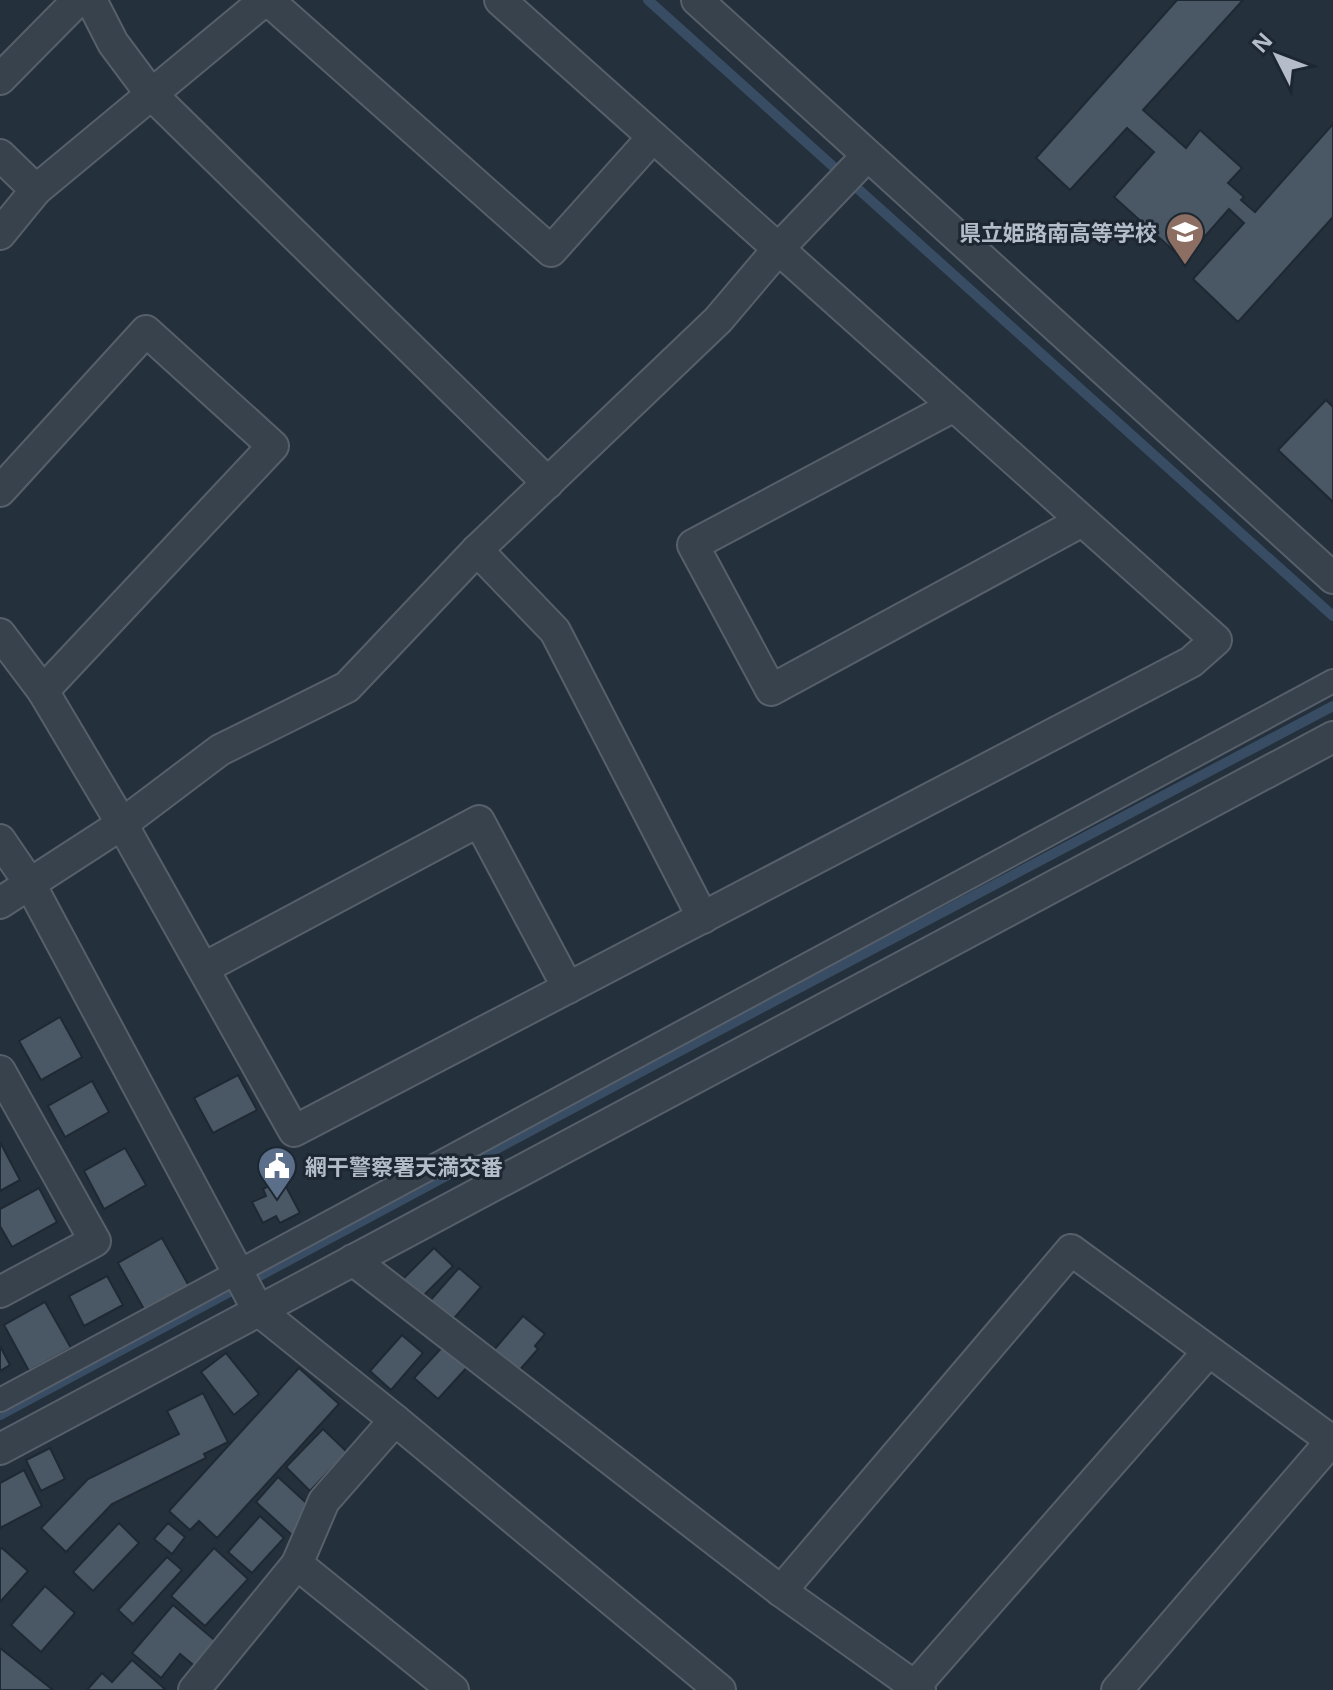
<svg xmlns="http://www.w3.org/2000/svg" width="1333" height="1690" font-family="'Open Sans','Noto Sans JP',sans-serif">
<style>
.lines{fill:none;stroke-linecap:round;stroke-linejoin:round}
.stream{stroke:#384d63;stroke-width:10}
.building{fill:#4a5765;stroke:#1f2933;stroke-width:2}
.pedestrian-casing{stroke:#565f6a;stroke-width:26}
.minor-casing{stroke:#565f6a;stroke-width:34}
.pedestrian{stroke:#38424c;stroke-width:22}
.minor{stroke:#38424c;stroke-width:30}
.labels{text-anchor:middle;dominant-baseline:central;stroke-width:6;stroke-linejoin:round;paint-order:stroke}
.poi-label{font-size:22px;font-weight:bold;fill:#b3bcc8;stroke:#1d2731;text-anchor:end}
</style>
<rect width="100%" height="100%" fill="#24303c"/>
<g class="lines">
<!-- stream -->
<g class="stream">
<path d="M648,0L1333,616"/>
<path d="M0,1415L661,1061L1333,706"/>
</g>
</g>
<!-- building -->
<g class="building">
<path d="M1177,0H1243L1143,110L1186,148L1200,130L1242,168L1228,183L1244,197L1241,200L1255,212L1333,124V217L1238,322L1193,279L1244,223L1229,209L1184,260L1114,197L1154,152L1127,128L1070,190L1036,158Z"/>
<path d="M1326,400L1333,407V502L1278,450Z"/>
<path d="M60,1017L82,1057L41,1080L19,1041Z"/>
<path d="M238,1075L257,1110L213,1133L194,1098Z"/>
<path d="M92,1081L109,1112L65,1137L48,1106Z"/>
<path d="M0,1142L20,1180L0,1191Z"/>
<path d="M125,1148L146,1185L104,1209L84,1171Z"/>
<path d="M282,1179L300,1213L280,1223L276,1216L263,1223L252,1202L266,1196L263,1189Z"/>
<path d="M39,1188L57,1222L12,1247L0,1226V1209Z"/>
<path d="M162,1238L189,1286L145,1311L118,1263Z"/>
<path d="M434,1248L453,1266L420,1299L401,1281Z"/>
<path d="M459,1268L481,1287L450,1323L428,1303Z"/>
<path d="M107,1276L123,1305L84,1326L69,1296Z"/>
<path d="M45,1302L71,1348L29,1371L4,1325Z"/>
<path d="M523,1316L545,1334L535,1346L538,1349L518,1372L493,1351Z"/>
<path d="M402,1335L423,1353L391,1390L370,1371Z"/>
<path d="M446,1343L470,1364L438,1399L414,1378Z"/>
<path d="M0,1346L10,1365L0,1371Z"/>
<path d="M226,1353L259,1394L234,1415L201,1372Z"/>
<path d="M299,1368L339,1404L217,1538L199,1521L190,1530L169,1511Z"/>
<path d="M203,1393L228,1442L204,1454L206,1458L112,1504L66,1552L41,1528L88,1479L179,1434L167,1411Z"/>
<path d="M323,1429L347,1452L310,1491L286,1467Z"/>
<path d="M50,1448L65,1479L41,1491L26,1460Z"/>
<path d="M24,1470L42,1506L0,1528V1483Z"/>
<path d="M278,1477L314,1510L292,1535L256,1502Z"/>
<path d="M260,1516L284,1538L252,1573L228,1552Z"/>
<path d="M119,1523L139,1543L93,1591L73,1572Z"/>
<path d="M168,1523L185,1537L172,1554L154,1539Z"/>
<path d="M2,1548L28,1571L0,1602V1549Z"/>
<path d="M214,1548L248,1579L205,1626L171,1596Z"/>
<path d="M167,1557L182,1570L133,1624L118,1610Z"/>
<path d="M45,1586L75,1613L41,1652L11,1625Z"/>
<path d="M173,1605L218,1643L197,1668L180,1654L161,1678L132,1653Z"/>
<path d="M0,1648L53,1690H0Z"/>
<path d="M132,1660L166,1690H87L102,1673L112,1682Z"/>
</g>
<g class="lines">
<defs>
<path id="pedestrian" d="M0,1400L1333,681"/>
<g id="minor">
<path d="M91,0L113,43L151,94L548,483"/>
<path d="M268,0L551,251L653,137"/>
<path d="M697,0L1333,578"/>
<path d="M0,79L78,0"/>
<path d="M0,155L36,190"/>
<path d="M0,234L36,190L265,0"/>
<path d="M954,406L693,545L771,690L1082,521"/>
<path d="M0,491L146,331L273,446L43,691"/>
<path d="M477,550L555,631L703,918"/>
<path d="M0,634L43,691L122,824L294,1131L1191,662L1216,640L500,0"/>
<path d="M0,840L30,884L258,1310L395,1420L720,1690"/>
<path d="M0,903L122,824L220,750L347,687L477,550L718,320L779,248L867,156"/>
<path d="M204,968L479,821L568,988"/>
<path d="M0,1071L95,1241L0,1292"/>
<path d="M353,1260L781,1591L920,1690"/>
<path d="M0,1449L1333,737"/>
<path d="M297,1564L453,1690"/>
<path d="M781,1591L1071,1250L1332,1441"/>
<path d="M915,1686L1208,1352"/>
<path d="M194,1690L297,1564L324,1501L395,1420"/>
<path d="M1117,1690L1333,1439"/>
</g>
</defs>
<!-- pedestrian casing -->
<use href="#pedestrian" class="pedestrian-casing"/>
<!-- minor casing -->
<use href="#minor" class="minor-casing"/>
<!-- pedestrian -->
<use href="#pedestrian" class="pedestrian"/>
<!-- minor -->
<use href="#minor" class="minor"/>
</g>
<!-- icons -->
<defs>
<symbol id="school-pin" viewBox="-11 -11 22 30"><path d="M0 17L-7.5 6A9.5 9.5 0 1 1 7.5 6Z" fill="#8d6e63" stroke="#1d2731"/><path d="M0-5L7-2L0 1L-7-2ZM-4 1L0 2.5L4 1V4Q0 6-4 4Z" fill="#fff"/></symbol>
<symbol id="civic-pin" viewBox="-11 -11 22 30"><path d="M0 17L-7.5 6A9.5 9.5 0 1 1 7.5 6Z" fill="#5c6f8a" stroke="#1d2731"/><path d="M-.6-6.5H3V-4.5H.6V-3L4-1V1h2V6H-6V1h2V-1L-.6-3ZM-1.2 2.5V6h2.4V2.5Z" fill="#fff"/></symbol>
</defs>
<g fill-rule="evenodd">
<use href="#school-pin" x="1163" y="210" width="44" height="60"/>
<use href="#civic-pin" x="255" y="1144" width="44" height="60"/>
</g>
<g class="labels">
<!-- poi labels -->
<g class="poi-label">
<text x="1157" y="232">県立姫路南高等学校</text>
<text x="305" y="1166" text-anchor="start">網干警察署天満交番</text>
</g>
</g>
<!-- north arrow -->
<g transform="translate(1277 56) rotate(312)" stroke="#1d2731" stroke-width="6" paint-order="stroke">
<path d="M0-6L14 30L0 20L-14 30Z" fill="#b3bcc8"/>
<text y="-12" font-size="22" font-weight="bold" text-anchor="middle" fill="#b3bcc8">N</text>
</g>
</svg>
